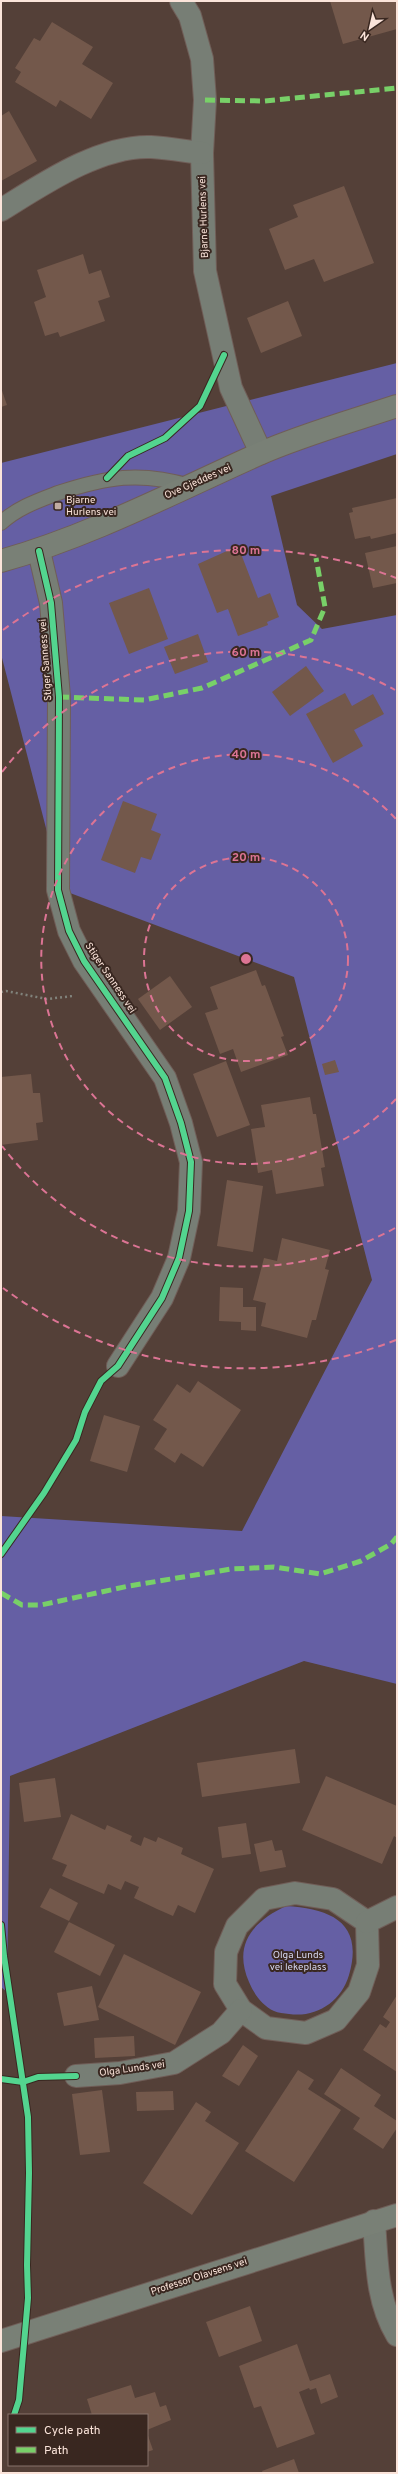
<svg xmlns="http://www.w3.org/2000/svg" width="398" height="2474" font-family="Overpass,sans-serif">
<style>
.green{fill:#655fa4}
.building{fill:#73584b}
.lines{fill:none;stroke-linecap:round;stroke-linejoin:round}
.lane-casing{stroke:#705e58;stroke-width:16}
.street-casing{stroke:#705e58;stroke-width:24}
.secondary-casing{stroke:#705e58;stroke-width:24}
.path{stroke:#80827b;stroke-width:2.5;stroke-dasharray:2 3;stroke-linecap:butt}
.lane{stroke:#777e75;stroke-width:14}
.street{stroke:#777e75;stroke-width:22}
.secondary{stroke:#798076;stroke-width:22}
.quiet{stroke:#78d068;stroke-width:5;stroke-dasharray:10 5;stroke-linecap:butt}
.cycleway-casing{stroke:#392720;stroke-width:8}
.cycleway{stroke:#53d58f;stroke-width:6}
.ring{fill:none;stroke:#dc7494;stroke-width:2;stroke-dasharray:7 5}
.poi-dot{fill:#c1aba1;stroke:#392720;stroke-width:1.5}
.labels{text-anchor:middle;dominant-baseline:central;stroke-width:4;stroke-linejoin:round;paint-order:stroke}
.street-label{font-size:10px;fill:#fbe4da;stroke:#392720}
.poi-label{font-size:10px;fill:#fbe4da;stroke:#392720;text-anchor:start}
.park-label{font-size:10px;fill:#d4d5ee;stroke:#392720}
.centre{fill:#dc7494;stroke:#392720;stroke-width:2}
.ring-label{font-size:12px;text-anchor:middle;font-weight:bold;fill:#dc7494;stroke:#392720;stroke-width:4;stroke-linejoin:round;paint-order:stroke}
</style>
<rect width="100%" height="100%" fill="#544038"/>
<!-- green -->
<g class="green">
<path d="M397,363V454L271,496L297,605L322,629L397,615V1684L304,1661L10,1776L7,1992L1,1987V1516L242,1531L372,1280L294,977L62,890L1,654V463Z"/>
<path d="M286,1906C332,1909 364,1923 349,1975C341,2002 316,2018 289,2014C284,2013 278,2013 274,2011C262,2005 254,1994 249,1982C233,1945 252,1922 286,1906Z"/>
</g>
<!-- building -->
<g class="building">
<path d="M330,1H397V29L343,44Z"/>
<path d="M52,22L93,47L82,64L113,83L91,119L60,100L56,107L15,82L21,72L15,68L34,38L40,41Z"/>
<path d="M9,111L37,161L1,181V116Z"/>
<path d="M344,186L374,263L324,282L314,259L285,270L269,229L298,217L293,205Z"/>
<path d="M83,254L89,274L101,270L110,297L98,301L105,321L60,337L58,332L45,336L34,302L46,297L37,270Z"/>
<path d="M288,301L302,336L261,353L247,318Z"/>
<path d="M1,388L7,405L1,407Z"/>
<path d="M397,498V533L371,539L370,536L355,539L349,513L353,512L352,508Z"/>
<path d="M238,546L258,598L270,593L279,617L267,622L268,625L238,636L228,609L217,613L198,564Z"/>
<path d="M397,546V583L373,588L365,553Z"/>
<path d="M149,588L168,639L129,654L109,603Z"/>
<path d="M198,634L208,662L175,674L164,647Z"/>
<path d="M306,666L324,691L290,716L272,692Z"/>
<path d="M345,693L352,706L373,694L384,714L354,730L363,746L333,763L306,714Z"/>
<path d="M123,801L157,814L151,830L161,834L151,860L141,857L135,873L101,860Z"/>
<path d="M256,970L262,986L265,985L284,1036L281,1037L288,1055L241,1072L233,1049L220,1054L205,1013L218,1009L210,987Z"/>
<path d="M170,976L192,1007L160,1030L138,999Z"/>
<path d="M335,1060L339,1072L325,1075L322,1064Z"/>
<path d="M226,1061L250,1125L217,1137L193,1074Z"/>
<path d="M31,1074L33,1093H40L43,1122L36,1123L38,1140L1,1145V1077Z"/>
<path d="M310,1097L313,1114H316L325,1167L321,1168L324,1186L276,1194L272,1170L258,1173L251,1129L265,1127L261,1105Z"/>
<path d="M227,1180L263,1186L253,1252L217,1246Z"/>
<path d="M282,1238L330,1250L325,1269L329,1270L316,1320H312L307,1338L261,1326L266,1303L253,1300L264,1258L277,1261Z"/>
<path d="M220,1287L243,1288V1307H256V1331L241,1330V1322L219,1321Z"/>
<path d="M198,1381L241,1410L203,1467L181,1453L175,1463L154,1449L167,1429L153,1420L177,1384L190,1393Z"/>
<path d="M104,1415L140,1426L127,1472L90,1461Z"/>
<path d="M295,1749L300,1783L202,1797L197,1763Z"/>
<path d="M326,1776L397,1806V1838L394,1836L382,1864L302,1830Z"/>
<path d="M55,1778L61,1817L24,1822L19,1783Z"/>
<path d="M71,1814L105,1830L107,1825L132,1836L130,1841L141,1846L144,1837L156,1842L158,1837L183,1848L181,1854L214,1869L195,1913L178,1905L173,1916L157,1909L134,1898L139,1887L125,1881L121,1890L108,1884L104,1894L62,1876L67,1865L52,1859Z"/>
<path d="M246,1823L251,1854L222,1858L218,1827Z"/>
<path d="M272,1840L275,1851L282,1850L286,1867L260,1872L254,1844Z"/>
<path d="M50,1888L78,1903L69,1921L40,1907Z"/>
<path d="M69,1922L115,1945L100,1976L54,1952Z"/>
<path d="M124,1954L201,1992L175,2045L98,2007Z"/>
<path d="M92,1986L99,2020L64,2026L57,1993Z"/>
<path d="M397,1995V2072L363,2050L380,2024L386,2028L390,2022L383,2017Z"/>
<path d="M134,2036L135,2056L95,2058L94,2038Z"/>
<path d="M243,2045L258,2056L239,2086L222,2076Z"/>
<path d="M341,2068L381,2095L374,2106L397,2121V2128L383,2149L353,2129L360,2118L324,2094Z"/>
<path d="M298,2070L314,2080L308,2089L341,2110L294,2182L245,2151Z"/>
<path d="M102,2090L110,2152L80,2155L72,2094Z"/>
<path d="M173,2091L174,2110L137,2111L136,2092Z"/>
<path d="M196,2102L211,2112L205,2121L239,2143L192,2215L143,2183Z"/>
<path d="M250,2306L262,2341L219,2357L206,2322Z"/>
<path d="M297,2344L310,2381L330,2374L338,2397L321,2404L316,2388L310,2390L309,2388L299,2392L315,2434L277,2448L261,2406L254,2408L239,2366Z"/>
<path d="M131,2385L135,2398L155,2392L160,2407L166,2405L171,2420L147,2430V2415H92L87,2399Z"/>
<path d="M147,2433L153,2450L147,2452Z"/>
<path d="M294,2459L299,2473H263L262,2471Z"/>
</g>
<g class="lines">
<defs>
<path id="lane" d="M1,523C17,508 37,501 58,493C106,477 140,471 190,486"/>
<g id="street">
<path d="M181,1L190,16L202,59L205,100L202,153L205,271L231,388L261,453"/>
<path d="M1,210C43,184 100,145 151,147C168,148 185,151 202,153"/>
<path d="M39,551L51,603L59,697L58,890L69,931L84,961L165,1078L181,1123L191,1162L189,1211L179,1258L162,1298L118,1366"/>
<path d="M295,1893L333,1899L367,1922L368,1965L359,1992L336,2020L306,2033L266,2028L241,2010L225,1984L226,1952L237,1926L264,1899Z"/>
<path d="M367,1922L397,1907"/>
<path d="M76,2076L120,2073L174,2063L221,2033L241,2010"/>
<path d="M374,2221C377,2261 376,2300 397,2335"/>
</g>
<g id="secondary">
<path d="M1,561C90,536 174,492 259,454C302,435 352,421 397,406"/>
<path d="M1,2341L397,2215"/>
</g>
</defs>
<!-- lane casing -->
<use href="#lane" class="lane-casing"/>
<!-- street casing -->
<use href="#street" class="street-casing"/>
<!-- secondary casing -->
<use href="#secondary" class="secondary-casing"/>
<!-- path -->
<path class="path" d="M1,992L6,991L47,999L73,996"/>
<!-- lane -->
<use href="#lane" class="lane"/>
<!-- street -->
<use href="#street" class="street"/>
<!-- secondary -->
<use href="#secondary" class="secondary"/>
<!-- quiet -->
<g class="quiet">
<path d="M205,100L264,101L397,88"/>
<path d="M59,697L144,700L202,688L311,640L325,607L316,558"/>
<path d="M1,1593L22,1605H41L129,1586L231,1569L274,1567L320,1574L361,1561L391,1544L397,1537"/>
</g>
<defs>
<g id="cycleway">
<path d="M107,478L128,456L165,438L200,406L224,355"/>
<path d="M1,1554L44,1493L76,1440L85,1412L101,1381L118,1366L162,1298L179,1258L189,1211L191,1162L181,1123L165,1078L84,961L69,931L58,890L59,697L51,603L39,551"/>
<path d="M1,1925L4,1956L28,2117L29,2173L27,2265L28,2298L19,2400L14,2415"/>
<path d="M1,2079L23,2082L38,2077L76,2076"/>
</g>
</defs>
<!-- cycleway casing -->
<use href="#cycleway" class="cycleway-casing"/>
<!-- cycleway -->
<use href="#cycleway" class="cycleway"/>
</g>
<!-- distance rings -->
<g class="ring">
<circle cx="246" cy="959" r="102"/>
<path d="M396 1099A205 205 0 1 1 396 819"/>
<path d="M395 1228A307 307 0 0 1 2 1146M2 772A307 307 0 0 1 395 690"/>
<path d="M396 1340A409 409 0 0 1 3 1288M3 630A409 409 0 0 1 396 578"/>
</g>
<!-- markers -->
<rect class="poi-dot" x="54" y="502" width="8" height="8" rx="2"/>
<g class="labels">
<!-- street labels -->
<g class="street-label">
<text transform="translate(204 217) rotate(-92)">Bjarne Hurlens vei</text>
<text transform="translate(198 482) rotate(-24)">Ove Gjeddes vei</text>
<text transform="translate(46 660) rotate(-94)">Stiger Sanness vei</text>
<text transform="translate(110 978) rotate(56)">Stiger Sanness vei</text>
<text transform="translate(132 2069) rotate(-8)">Olga Lunds vei</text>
<text transform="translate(199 2277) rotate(-18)">Professor Olavsens vei</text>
</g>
<!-- poi labels -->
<g class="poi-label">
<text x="66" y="500">Bjarne<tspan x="66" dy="12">Hurlens vei</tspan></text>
</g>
<!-- park labels -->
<g class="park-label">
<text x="298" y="1955">Olga Lunds<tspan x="298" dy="12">vei lekeplass</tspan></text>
</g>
</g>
<circle cx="246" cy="959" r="6" class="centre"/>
<g class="ring-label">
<text x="246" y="554">80 m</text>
<text x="246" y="656">60 m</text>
<text x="246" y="758">40 m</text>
<text x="246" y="861">20 m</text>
</g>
<!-- border -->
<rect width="398" height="2474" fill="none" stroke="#fbe4da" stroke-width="4"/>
<!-- legend -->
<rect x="8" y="2414" width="140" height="52" fill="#392720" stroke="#87736a"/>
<rect x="16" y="2427" width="20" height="6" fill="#53d58f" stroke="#87736a"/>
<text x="44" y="2434" font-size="12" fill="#fbe4da">Cycle path</text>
<rect x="16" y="2447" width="20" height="6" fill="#78d068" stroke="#87736a"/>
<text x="44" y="2454" font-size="12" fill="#fbe4da">Path</text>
<!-- north arrow -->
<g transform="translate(370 28) rotate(214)" stroke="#392720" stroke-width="3" paint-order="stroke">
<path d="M0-3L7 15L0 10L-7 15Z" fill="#fbe4da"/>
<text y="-6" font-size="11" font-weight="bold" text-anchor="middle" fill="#fbe4da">N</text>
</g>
</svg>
